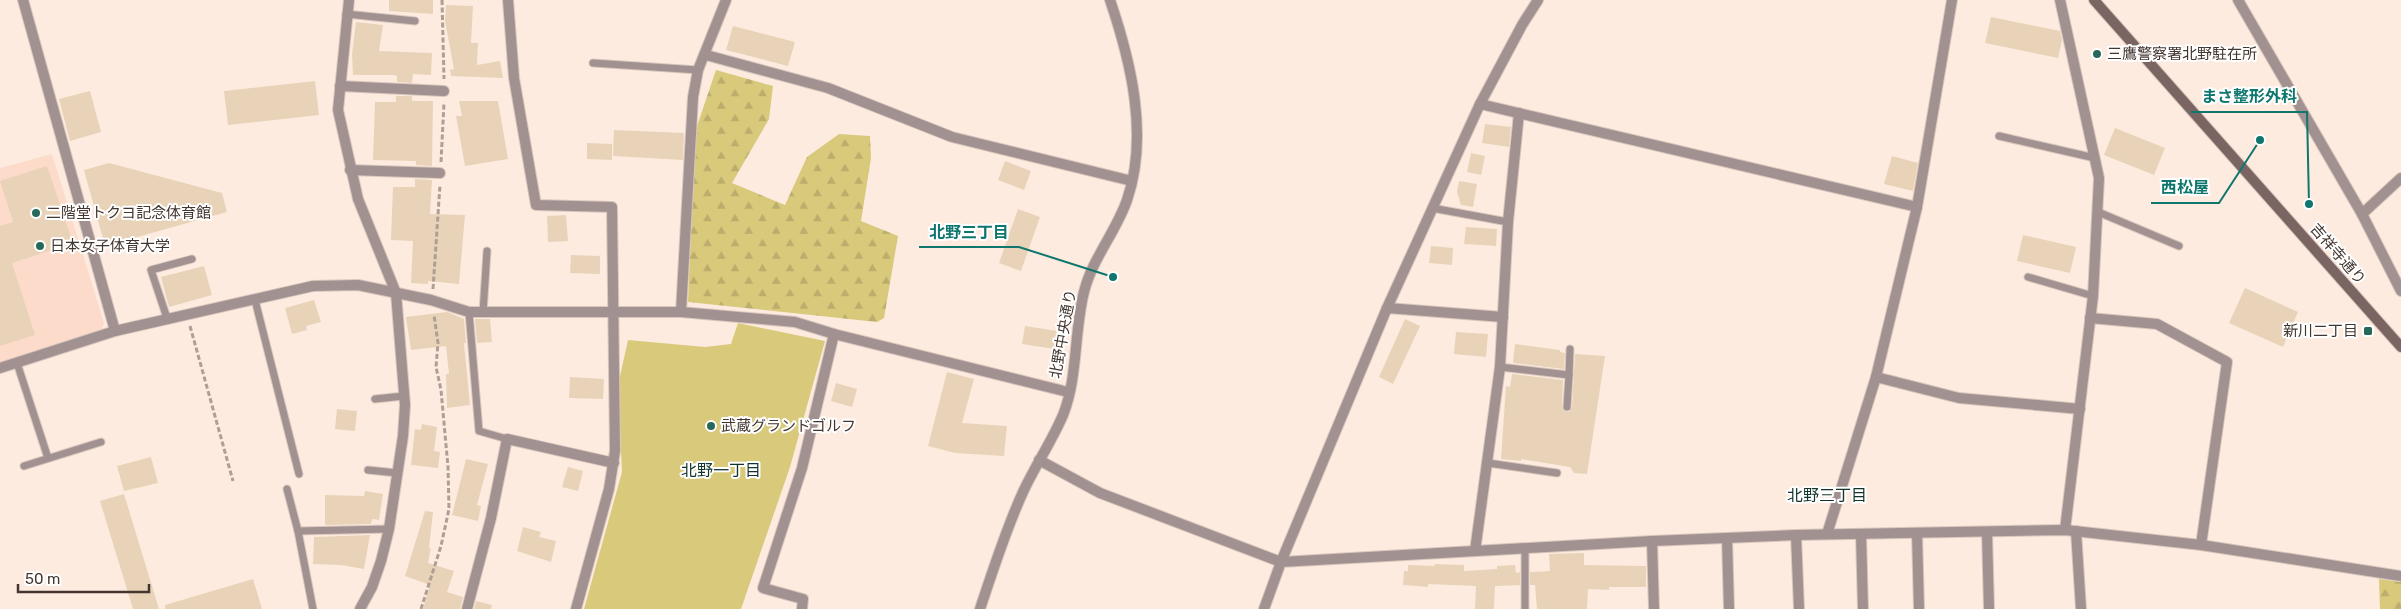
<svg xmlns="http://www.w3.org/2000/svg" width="2401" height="609" font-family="Rubik,'Noto Sans JP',sans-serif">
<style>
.built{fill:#fcdbcb}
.forest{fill:url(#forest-firs)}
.park{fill:#d8c97b}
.building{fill:#e8d3b8}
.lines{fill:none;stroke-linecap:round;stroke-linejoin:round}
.service-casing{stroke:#d9c7bd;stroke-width:9}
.minor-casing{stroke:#d9c7bd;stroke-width:12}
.tertiary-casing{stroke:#d9c7bd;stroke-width:12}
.secondary-casing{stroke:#d9c7bd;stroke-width:12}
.path{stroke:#ae9e94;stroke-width:3;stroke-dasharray:5 2.5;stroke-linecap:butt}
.service{stroke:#a19190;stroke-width:7}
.minor{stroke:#a19190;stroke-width:10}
.tertiary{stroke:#a19190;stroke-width:10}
.secondary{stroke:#7b6563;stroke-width:10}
.poi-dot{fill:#26695a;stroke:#fff;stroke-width:2}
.labels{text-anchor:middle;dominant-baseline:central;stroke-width:4;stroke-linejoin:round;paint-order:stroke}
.poi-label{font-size:15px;fill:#43362f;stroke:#fff;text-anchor:start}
.street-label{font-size:15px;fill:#43362f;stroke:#fff}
.neighbourhood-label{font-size:16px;fill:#13332b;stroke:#fff}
.leader{fill:none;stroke:#0f766e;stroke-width:2}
.callout-dot{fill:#0f766e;stroke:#fff;stroke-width:2}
.callout-label{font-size:16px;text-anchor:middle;font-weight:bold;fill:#0f766e;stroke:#fff;stroke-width:4;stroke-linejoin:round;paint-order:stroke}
</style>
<defs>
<pattern id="forest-firs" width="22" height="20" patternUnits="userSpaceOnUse" patternTransform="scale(1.25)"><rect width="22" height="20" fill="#d8c97b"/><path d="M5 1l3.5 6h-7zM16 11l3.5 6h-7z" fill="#bbad6b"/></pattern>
</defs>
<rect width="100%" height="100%" fill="#feebe0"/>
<!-- built -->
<path class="built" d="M52,154L104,323L101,331L0,363V168Z"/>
<!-- forest -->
<g class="forest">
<path d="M716,70L773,86L769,119L732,183L785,205L807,157L839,134L870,136L871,158L861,221L898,236L884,318L877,322L688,302L695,132Z"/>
<path d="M2379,579L2401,582V609H2380Z"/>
</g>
<!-- park -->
<path class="park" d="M738,323L825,341L790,467L741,609H584L622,472L618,385L628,340L705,347L731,344Z"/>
<!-- building -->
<g class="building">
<path d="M389,0H433V14L389,11Z"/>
<path d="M446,5L473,6L471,43H478L477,65L500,61L503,78L451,76L450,70L454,69L445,21Z"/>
<path d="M1991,17L2060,31L2062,40L2058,58L1985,43Z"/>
<path d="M356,22L383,25L379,51L432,53L431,75L413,74L412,83L397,82V76L393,75H353L352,54Z"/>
<path d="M733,26L795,42L788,66L726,50Z"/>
<path d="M315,81L319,115L228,125L224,91Z"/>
<path d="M90,91L101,132L70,141L59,99Z"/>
<path d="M396,96H412V101H433L432,166L416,165V161L373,160L375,102H396Z"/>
<path d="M459,101H498L508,159L465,166L456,116H462Z"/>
<path d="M1485,124L1511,127L1509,147L1482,143Z"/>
<path d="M2115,128L2165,148L2154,175L2104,155Z"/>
<path d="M614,130L684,133L683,160L613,156Z"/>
<path d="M587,143L612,144V160L587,159Z"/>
<path d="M1471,153L1485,156L1481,175L1467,172Z"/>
<path d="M1892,156L1918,163L1913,191L1884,184Z"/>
<path d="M1005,161L1031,171L1024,190L998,180Z"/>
<path d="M109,163L222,193L227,212L105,246L84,170Z"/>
<path d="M47,166L73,243L12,263L35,335L0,346V226L13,222L0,181Z"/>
<path d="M415,179L432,180L430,214L465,215L459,284L428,281V284L411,283L413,241L391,240L393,187H415Z"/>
<path d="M1459,181L1477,184L1473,207L1461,205L1457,192Z"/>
<path d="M1018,209L1040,217L1021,271L999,263Z"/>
<path d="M566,215L568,241L548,242L547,216Z"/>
<path d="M1466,227L1497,229L1496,246L1464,244Z"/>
<path d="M2023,235L2076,247L2070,273L2017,261Z"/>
<path d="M1431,246L1453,248L1452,265L1429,263Z"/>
<path d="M571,255L600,256V274L570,273Z"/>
<path d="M204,266L212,295L169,307L161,277Z"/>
<path d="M2245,288L2298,312L2283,347L2229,323Z"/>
<path d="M314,300L321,322L306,326L307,330L292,334L285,308Z"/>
<path d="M447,312L464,319L466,343H464L470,405L447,408L446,374H449L446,346L411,350L406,317Z"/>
<path d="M475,319H490L492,342L477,343Z"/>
<path d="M1405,319L1420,326L1393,384L1379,377Z"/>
<path d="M1025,326L1057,331L1054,349L1022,344Z"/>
<path d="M1456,332L1488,334L1486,357L1454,354Z"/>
<path d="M1515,344L1560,350V352L1565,353L1564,369L1513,363Z"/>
<path d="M1575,354L1605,356L1587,474L1574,473L1570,467L1521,459V461L1501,459L1506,386L1510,387L1512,374L1563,380L1562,407L1564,411L1569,412L1572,407Z"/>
<path d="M947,372L974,379L962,423L1007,426L1004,456L955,453L928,446Z"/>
<path d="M570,377L604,379L603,399L569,398Z"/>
<path d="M836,383L857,389L852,407L831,401Z"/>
<path d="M337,409L357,411L355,431L335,429Z"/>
<path d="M422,424L437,427L434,451L440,452L438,468L411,465L415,429L421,430Z"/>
<path d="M151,457L158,483L124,491L117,466Z"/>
<path d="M466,459L488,464L477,505L481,506L478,521L452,515Z"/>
<path d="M568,467L583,471L578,491L562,487Z"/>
<path d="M365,491L383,494L379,520L372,519L371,524L325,525V495L364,496Z"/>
<path d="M124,494L159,609H133L100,501Z"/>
<path d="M425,511L433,512L429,548H431L428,563L454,571L447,592L463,597L460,609H423L430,585L405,576Z"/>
<path d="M523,527L541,532L539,537L556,541L551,562L517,551Z"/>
<path d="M370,535L364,569L341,565L313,564L314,537Z"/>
<path d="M1584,553V565L1646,566V587H1609V590L1588,589L1587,609H1537L1535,585H1530V572L1550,571L1549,554Z"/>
<path d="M1435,564L1464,565V571L1497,569V566L1515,565L1516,573L1520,572V585L1495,586L1494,609H1475L1476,586L1428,584V587L1403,585L1404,571H1408V565L1434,566Z"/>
<path d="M253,579L262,609H165V605Z"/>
<path d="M476,601L492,605L491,609H474Z"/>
</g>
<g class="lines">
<defs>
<g id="service">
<path d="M346,14L415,21"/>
<path d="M593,63L698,70"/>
<path d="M1999,136L2095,158"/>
<path d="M1432,208L1508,222"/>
<path d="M2098,212L2179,246"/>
<path d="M2028,277L2093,296"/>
<path d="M255,300L299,474"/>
<path d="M469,312L479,431L507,439"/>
<path d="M483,313L487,251"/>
<path d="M167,318L151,270L192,259"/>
<path d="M17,363L48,458"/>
<path d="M1500,367L1569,375L1567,407"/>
<path d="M1569,375L1570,349"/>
<path d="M375,399L404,396"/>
<path d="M1488,463L1557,473"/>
<path d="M24,466L101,442"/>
<path d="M368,470L397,473"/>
<path d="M287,489L298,531L313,609"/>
<path d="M298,531L389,529"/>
<path d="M1525,609V548"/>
</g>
<g id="minor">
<path d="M23,0L115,331"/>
<path d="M349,0L338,110L358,199L396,293L405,405L403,436L389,529L381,561L372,587L360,609"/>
<path d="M508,0L514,78L536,205L612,207L615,451L609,489L576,609"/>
<path d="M726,0L698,70L693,97L681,312L795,322L834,334"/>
<path d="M1538,0L1522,25L1480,104L1917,207"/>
<path d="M2060,0L2099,178L2093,296L2065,530"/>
<path d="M2238,0L2362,214L2401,291"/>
<path d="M706,55L828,88L952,137L1132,181"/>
<path d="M340,86L444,91"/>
<path d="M350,170L440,173"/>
<path d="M2362,214L2401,178"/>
<path d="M1387,308L1503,317"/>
<path d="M2090,318L2157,324L2227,362L2201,545"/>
<path d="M0,368L115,331L313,286L358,285L431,300L469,312H681"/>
<path d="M1876,377L1959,398L2080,409"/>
<path d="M1039,460L1100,493L1281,562L1387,308L1480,104"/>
<path d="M2076,531L2081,609"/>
<path d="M1987,532L1989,609"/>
<path d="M1917,533L1919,609"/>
<path d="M1827,534L1876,377L1917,207L1952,0"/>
<path d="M1861,534L1863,609"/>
<path d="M1796,535L1799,609"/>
<path d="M1727,538L1729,609"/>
<path d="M1652,541L1654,609"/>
<path d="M1475,551L1500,367L1508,222L1519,113"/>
<path d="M467,609L491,518L507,439L614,463"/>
<path d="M802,609L803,599L763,588L802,468L834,334L1068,392"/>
<path d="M1264,609L1281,562L1652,541L1796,535L2065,530L2201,545L2401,576"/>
</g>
<path id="tertiary" d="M980,609C993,570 1006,529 1023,492C1035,466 1052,441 1063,415C1078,378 1074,331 1084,292C1092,259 1116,232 1127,200C1149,136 1131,62 1110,0"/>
<path id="secondary" d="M2094,0L2401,347"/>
</defs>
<!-- service casing -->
<use href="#service" class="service-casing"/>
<!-- minor casing -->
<use href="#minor" class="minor-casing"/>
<!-- tertiary casing -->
<use href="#tertiary" class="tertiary-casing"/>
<!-- secondary casing -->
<use href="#secondary" class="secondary-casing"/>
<!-- path -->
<g class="path">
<path d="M442,0L444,79"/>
<path d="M441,162L444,103"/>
<path d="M433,289L440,185"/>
<path d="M190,326L233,481"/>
<path d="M421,609L441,546L449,509L448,467L441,390L436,367L438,343L434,315"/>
</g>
<!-- service -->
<use href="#service" class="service"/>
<!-- minor -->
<use href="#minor" class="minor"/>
<!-- tertiary -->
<use href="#tertiary" class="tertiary"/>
<!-- secondary -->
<use href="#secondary" class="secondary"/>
</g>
<!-- markers -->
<g class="poi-dot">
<circle cx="2097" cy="54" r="5"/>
<circle cx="36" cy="213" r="5"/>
<circle cx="40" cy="246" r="5"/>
<rect x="2363" y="326" width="10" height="10" rx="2.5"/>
<circle cx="711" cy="426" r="5"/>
</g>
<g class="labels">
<!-- poi labels -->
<g class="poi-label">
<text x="2107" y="54">三鷹警察署北野駐在所</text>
<text x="46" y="213">二階堂トクヨ記念体育館</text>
<text x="50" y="246">日本女子体育大学</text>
<text x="2358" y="331" text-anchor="end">新川二丁目</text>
<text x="721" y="426">武蔵グランドゴルフ</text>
</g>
<!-- street labels -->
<g class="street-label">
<text transform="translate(2338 254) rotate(49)">吉祥寺通り</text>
<text transform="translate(1063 334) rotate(-80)">北野中央通り</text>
</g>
<!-- neighbourhood labels -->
<g class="neighbourhood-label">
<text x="721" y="470">北野一丁目</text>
<text x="1827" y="495">北野三丁目</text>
</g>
</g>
<!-- callouts -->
<path class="leader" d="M2309 204L2307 112H2191M2260 140L2219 203H2151M1113 277L1019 247H919"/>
<g class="callout-dot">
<circle cx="2309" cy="204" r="5"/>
<circle cx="2260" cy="140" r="5"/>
<circle cx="1113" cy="277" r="5"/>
</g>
<g class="callout-label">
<text x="2249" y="102">まさ整形外科</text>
<text x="2185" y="193">西松屋</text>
<text x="969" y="238">北野三丁目</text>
</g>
<!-- scale -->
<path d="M18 584v8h131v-8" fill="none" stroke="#43362f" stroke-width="2.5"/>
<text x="25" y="584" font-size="15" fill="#43362f" stroke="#ffffff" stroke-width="4" paint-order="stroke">50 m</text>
</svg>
